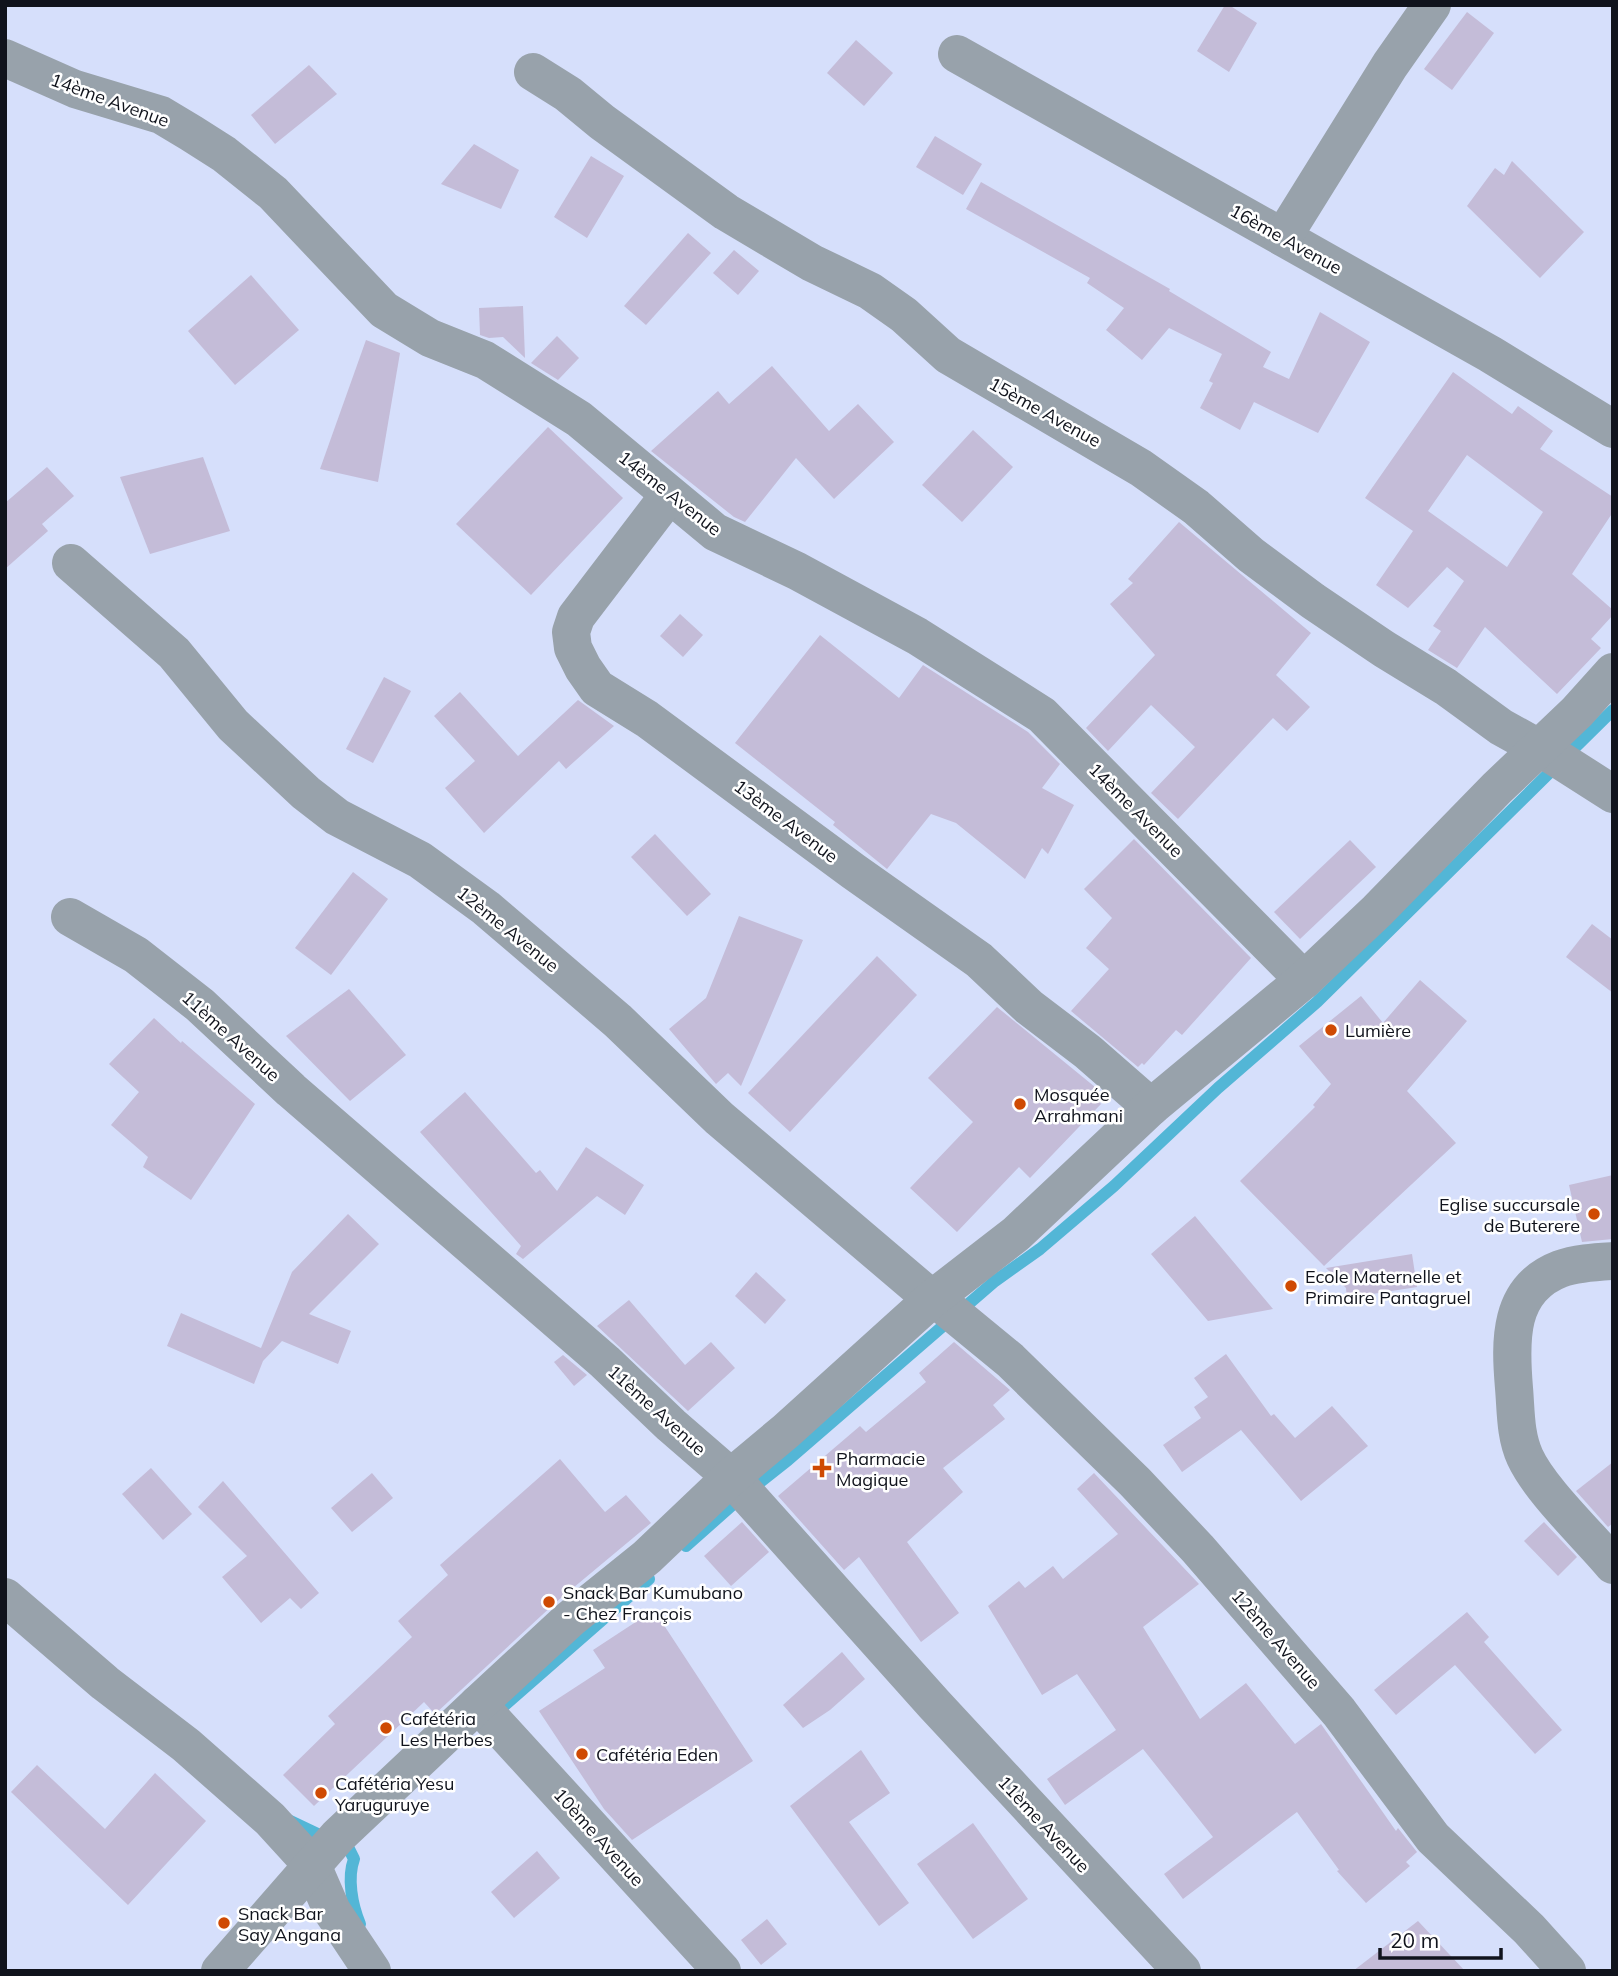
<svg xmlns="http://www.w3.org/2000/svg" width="1618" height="1976" font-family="Mulish,sans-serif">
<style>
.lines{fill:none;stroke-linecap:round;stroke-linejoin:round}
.stream{stroke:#53b6d6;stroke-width:12}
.building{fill:#c4bcd8;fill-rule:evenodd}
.minor{stroke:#98a2ab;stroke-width:38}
.poi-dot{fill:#cf4a03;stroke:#fff;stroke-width:2.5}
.labels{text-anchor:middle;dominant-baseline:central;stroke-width:5;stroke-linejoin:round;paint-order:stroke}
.street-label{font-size:18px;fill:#10131c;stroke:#fff}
.poi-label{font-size:18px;fill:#10131c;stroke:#fff;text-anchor:start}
</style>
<rect width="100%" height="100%" fill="#d6dffb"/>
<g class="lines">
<!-- stream -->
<g class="stream">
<path d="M686,1546L739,1499L788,1460L995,1281L1040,1249L1114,1186L1218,1088L1317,1002L1613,710"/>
<path d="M497,1712L649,1579"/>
<path d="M288,1820L349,1849L354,1859C347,1878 352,1905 360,1924"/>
</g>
</g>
<!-- building -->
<g class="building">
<path d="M1225,5H1229L1257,23L1229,72L1197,51Z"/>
<path d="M1467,12L1494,33L1452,90L1424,69Z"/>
<path d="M856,40L893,73L864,106L827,73Z"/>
<path d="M309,65L337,94L275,144L251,115Z"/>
<path d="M935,136L982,164L963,195L916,167Z"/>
<path d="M474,144L519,170L501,209L441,184Z"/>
<path d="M591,156L624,176L587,238L554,217Z"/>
<path d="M1512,161L1584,232L1540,278L1467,206L1495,168L1504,175Z"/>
<path d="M981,182L1170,289L1169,291L1271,352L1263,367L1289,379L1320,312L1370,342L1318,433L1254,402L1240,430L1200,408L1213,383L1209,381L1222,354L1169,328L1142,360L1106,330L1124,308L1087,283L1090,278L966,209Z"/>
<path d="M688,233L711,253L646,325L624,306Z"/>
<path d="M734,250L759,271L738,295L713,273Z"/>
<path d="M251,275L299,330L235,385L188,331Z"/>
<path d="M523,306L525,358L503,337L489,338L480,335L479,308Z"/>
<path d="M557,336L579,358L558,380L531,363Z"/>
<path d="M366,340L400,353L378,482L320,469Z"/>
<path d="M772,366L829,431L858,404L894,442L834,499L796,458L745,522L734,517L651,451L718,391L729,404Z"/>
<path d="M1453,372L1512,414L1518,406L1553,431L1540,449L1613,497V512L1572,574L1613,610V615L1591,639L1601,648L1557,694L1485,627L1457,668L1428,650L1441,631L1433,626L1464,581L1447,567L1408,608L1376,585L1413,531L1365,498ZM1467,455L1543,512L1507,567L1428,511Z"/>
<path d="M548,427L623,498L531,595L456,524Z"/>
<path d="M973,430L1013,467L962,522L922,485Z"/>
<path d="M203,457L230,531L150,554L120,477Z"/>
<path d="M47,467L74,496L42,524L48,531L5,569V503Z"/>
<path d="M1179,522L1311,633L1276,675L1310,707L1287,731L1273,718L1178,819L1151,793L1195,747L1151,705L1108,751L1086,728L1155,655L1110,604L1133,583L1128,579Z"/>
<path d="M680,614L703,635L683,657L660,636Z"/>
<path d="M820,635L899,698L923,665L1028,732L1060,764L1042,788L1074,805L1048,854L1042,848L1025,879L956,823L931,814L887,869L833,825L835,822L735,743Z"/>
<path d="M384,677L411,691L373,763L346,749Z"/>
<path d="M460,692L518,756L578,700L614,726L566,769L559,761L484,833L445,788L475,761L434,716Z"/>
<path d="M655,834L711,894L687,916L631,857Z"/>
<path d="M1134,839L1251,958L1182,1035L1176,1030L1144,1065L1142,1063L1138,1067L1071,1011L1109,969L1086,948L1112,918L1084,889Z"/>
<path d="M1350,840L1376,867L1300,939L1274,912Z"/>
<path d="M353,872L388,899L331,975L295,948Z"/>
<path d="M739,916L803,940L741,1086L728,1073L716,1084L669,1029L706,998Z"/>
<path d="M1592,924L1613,940V993L1566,957Z"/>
<path d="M877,956L917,995L790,1132L748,1093Z"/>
<path d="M1420,980L1467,1021L1407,1091L1456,1143L1324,1266L1240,1181L1315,1107L1313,1105L1331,1084L1299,1046L1361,996L1383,1023Z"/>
<path d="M349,989L406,1055L350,1101L286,1036Z"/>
<path d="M997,1007L1095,1087L1090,1091L1101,1104L1030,1178L1019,1167L957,1232L910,1188L973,1122L928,1078Z"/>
<path d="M154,1018L181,1043L182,1041L255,1104L191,1200L143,1167L148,1157L111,1125L139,1092L109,1064Z"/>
<path d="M465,1092L536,1173L540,1170L557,1191L586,1147L644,1185L625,1215L597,1196L523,1259L516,1254L521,1246L420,1132Z"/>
<path d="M1613,1175V1239L1582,1242L1569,1185Z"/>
<path d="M348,1214L379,1244L309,1314L351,1331L338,1364L282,1341L263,1361L254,1384L167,1346L181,1313L261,1348L292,1272Z"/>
<path d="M1195,1216L1210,1234L1273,1309L1208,1321L1151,1254Z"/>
<path d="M1412,1254L1417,1287L1347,1298L1346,1288L1326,1268Z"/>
<path d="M756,1272L786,1300L765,1324L735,1296Z"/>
<path d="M629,1300L685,1365L711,1342L735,1368L688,1411L597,1326Z"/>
<path d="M954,1342L1010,1390L993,1405L1005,1419L943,1468L963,1492L907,1542L959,1613L921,1642L859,1557L844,1570L778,1496L860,1426L866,1432L926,1382L919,1373Z"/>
<path d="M1226,1354L1271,1416L1274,1414L1295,1438L1332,1406L1368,1446L1301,1501L1241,1430L1182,1472L1163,1445L1201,1418L1194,1407L1208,1397L1194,1378Z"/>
<path d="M563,1355L587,1375L574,1386L554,1362Z"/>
<path d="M560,1459L605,1512L626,1495L651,1523L555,1603L435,1714L424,1702L314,1806L283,1775L335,1724L328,1716L412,1637L398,1621L448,1575L440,1565Z"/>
<path d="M1613,1462V1523L1608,1527L1576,1491Z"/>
<path d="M151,1468L192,1514L163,1540L122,1494Z"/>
<path d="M372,1473L393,1498L352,1532L331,1508Z"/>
<path d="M1094,1473L1199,1584L1143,1627L1200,1719L1246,1683L1295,1744L1321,1724L1396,1831L1398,1828L1417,1852L1406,1862L1410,1866L1366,1903L1337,1871L1339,1870L1297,1812L1183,1899L1164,1874L1213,1837L1143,1749L1065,1805L1047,1779L1116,1730L1077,1674L1042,1695L988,1606L1019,1581L1025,1588L1053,1566L1063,1579L1118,1534L1077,1489Z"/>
<path d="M223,1481L319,1593L301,1609L290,1598L261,1623L222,1577L247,1556L198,1507Z"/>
<path d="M742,1522L769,1552L731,1586L704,1556Z"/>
<path d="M1544,1522L1577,1557L1558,1576L1524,1541Z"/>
<path d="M654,1610L753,1761L632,1840L604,1809L539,1711L605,1668L593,1650Z"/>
<path d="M1467,1612L1489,1637L1484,1642L1562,1730L1535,1754L1455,1665L1396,1715L1374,1690Z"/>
<path d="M842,1652L865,1679L830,1710L803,1728L783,1705Z"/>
<path d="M861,1750L890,1793L849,1822L909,1903L879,1926L790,1806Z"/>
<path d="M37,1765L105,1829L155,1773L206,1821L128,1905L11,1792Z"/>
<path d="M973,1823L1028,1899L973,1939L917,1864Z"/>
<path d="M537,1851L560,1878L514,1918L491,1892Z"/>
<path d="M767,1919L787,1944L761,1965L741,1940Z"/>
<path d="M1418,1921L1465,1971H1353Z"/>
</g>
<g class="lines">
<!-- minor -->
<g class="minor">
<path d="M957,54L1490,354L1613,429"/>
<path d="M5,58L75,89L161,115L191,133L224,154L273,193L384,310L430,338L485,360L579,419L715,532L797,571L917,636L1042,715L1304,980"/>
<path d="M533,72L568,94L602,122L726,212L812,263L870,291L904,315L948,355L1141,468L1196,507L1251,555L1313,601L1384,649L1446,687L1501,727L1555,757L1613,794"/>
<path d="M1283,237L1390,65L1432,5"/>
<path d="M669,495L576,617L571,632L573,648L583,668L597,688L647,719L853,871L979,960L1029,1007L1088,1052L1151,1107"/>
<path d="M71,563L174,653L233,725L306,793L337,817L420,860L486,908L618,1021L719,1118L932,1299L943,1305L1010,1360L1135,1482L1198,1549L1339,1712L1433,1838L1529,1929L1567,1971"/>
<path d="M70,917L136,955L200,1005L291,1090L605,1362L671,1425L731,1477L934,1704L1182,1971"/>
<path d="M1613,1261C1596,1262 1576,1263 1560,1269C1508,1289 1510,1341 1514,1388C1516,1411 1515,1435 1525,1457C1540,1490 1588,1535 1613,1565"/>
<path d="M5,1597L105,1683L186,1745L270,1819L312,1865L332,1911L372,1971"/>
<path d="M478,1704L722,1971"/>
<path d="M220,1971L338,1836L478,1704L570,1619L647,1557L731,1477L786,1431L932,1299L1016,1234L1151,1107L1304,980L1377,911L1497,788L1577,712L1613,672"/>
</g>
</g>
<!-- markers -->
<g class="poi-dot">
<circle cx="1331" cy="1030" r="7"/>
<circle cx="1020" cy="1104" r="7"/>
<circle cx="1594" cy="1214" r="7"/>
<circle cx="1291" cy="1286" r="7"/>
<path d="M818.5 1457.5h7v7h7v7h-7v7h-7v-7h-7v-7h7z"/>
<circle cx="549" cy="1602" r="7"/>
<circle cx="386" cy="1728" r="7"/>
<circle cx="582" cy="1754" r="7"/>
<circle cx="321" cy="1793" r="7"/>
<circle cx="224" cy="1923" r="7"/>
</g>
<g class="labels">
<!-- street labels -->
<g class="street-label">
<text transform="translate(110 100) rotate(20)">14ème Avenue</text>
<text transform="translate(1286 239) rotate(29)">16ème Avenue</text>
<text transform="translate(1045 412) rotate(29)">15ème Avenue</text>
<text transform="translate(670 493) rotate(38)">14ème Avenue</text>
<text transform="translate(1136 810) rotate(45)">14ème Avenue</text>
<text transform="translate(786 821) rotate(37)">13ème Avenue</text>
<text transform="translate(508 929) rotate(39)">12ème Avenue</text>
<text transform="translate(231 1036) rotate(42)">11ème Avenue</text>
<text transform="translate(657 1410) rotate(42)">11ème Avenue</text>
<text transform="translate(1276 1639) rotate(49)">12ème Avenue</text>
<text transform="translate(1044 1824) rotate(47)">11ème Avenue</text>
<text transform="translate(599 1837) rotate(48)">10ème Avenue</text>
</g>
<!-- poi labels -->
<g class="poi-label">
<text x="1345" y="1030">Lumière</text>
<text x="1034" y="1094">Mosquée<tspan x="1034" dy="21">Arrahmani</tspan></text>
<text x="1580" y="1204" text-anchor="end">Eglise succursale<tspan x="1580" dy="21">de Buterere</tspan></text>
<text x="1305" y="1276">Ecole Maternelle et<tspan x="1305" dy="21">Primaire Pantagruel</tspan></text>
<text x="836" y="1458">Pharmacie<tspan x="836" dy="21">Magique</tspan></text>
<text x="563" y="1592">Snack Bar Kumubano<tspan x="563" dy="21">- Chez François</tspan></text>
<text x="400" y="1718">Cafétéria<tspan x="400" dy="21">Les Herbes</tspan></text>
<text x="596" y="1754">Cafétéria Eden</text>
<text x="335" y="1783">Cafétéria Yesu<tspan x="335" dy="21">Yaruguruye</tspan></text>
<text x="238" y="1913">Snack Bar<tspan x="238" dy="21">Say Angana</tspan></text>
</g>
</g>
<!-- border -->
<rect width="1618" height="1976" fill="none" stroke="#10131c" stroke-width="14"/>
<!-- scale -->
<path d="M1380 1948v10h121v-10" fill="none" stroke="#10131c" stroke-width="3.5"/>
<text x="1390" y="1948" font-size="21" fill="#10131c" stroke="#ffffff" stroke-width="5" paint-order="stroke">20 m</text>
</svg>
